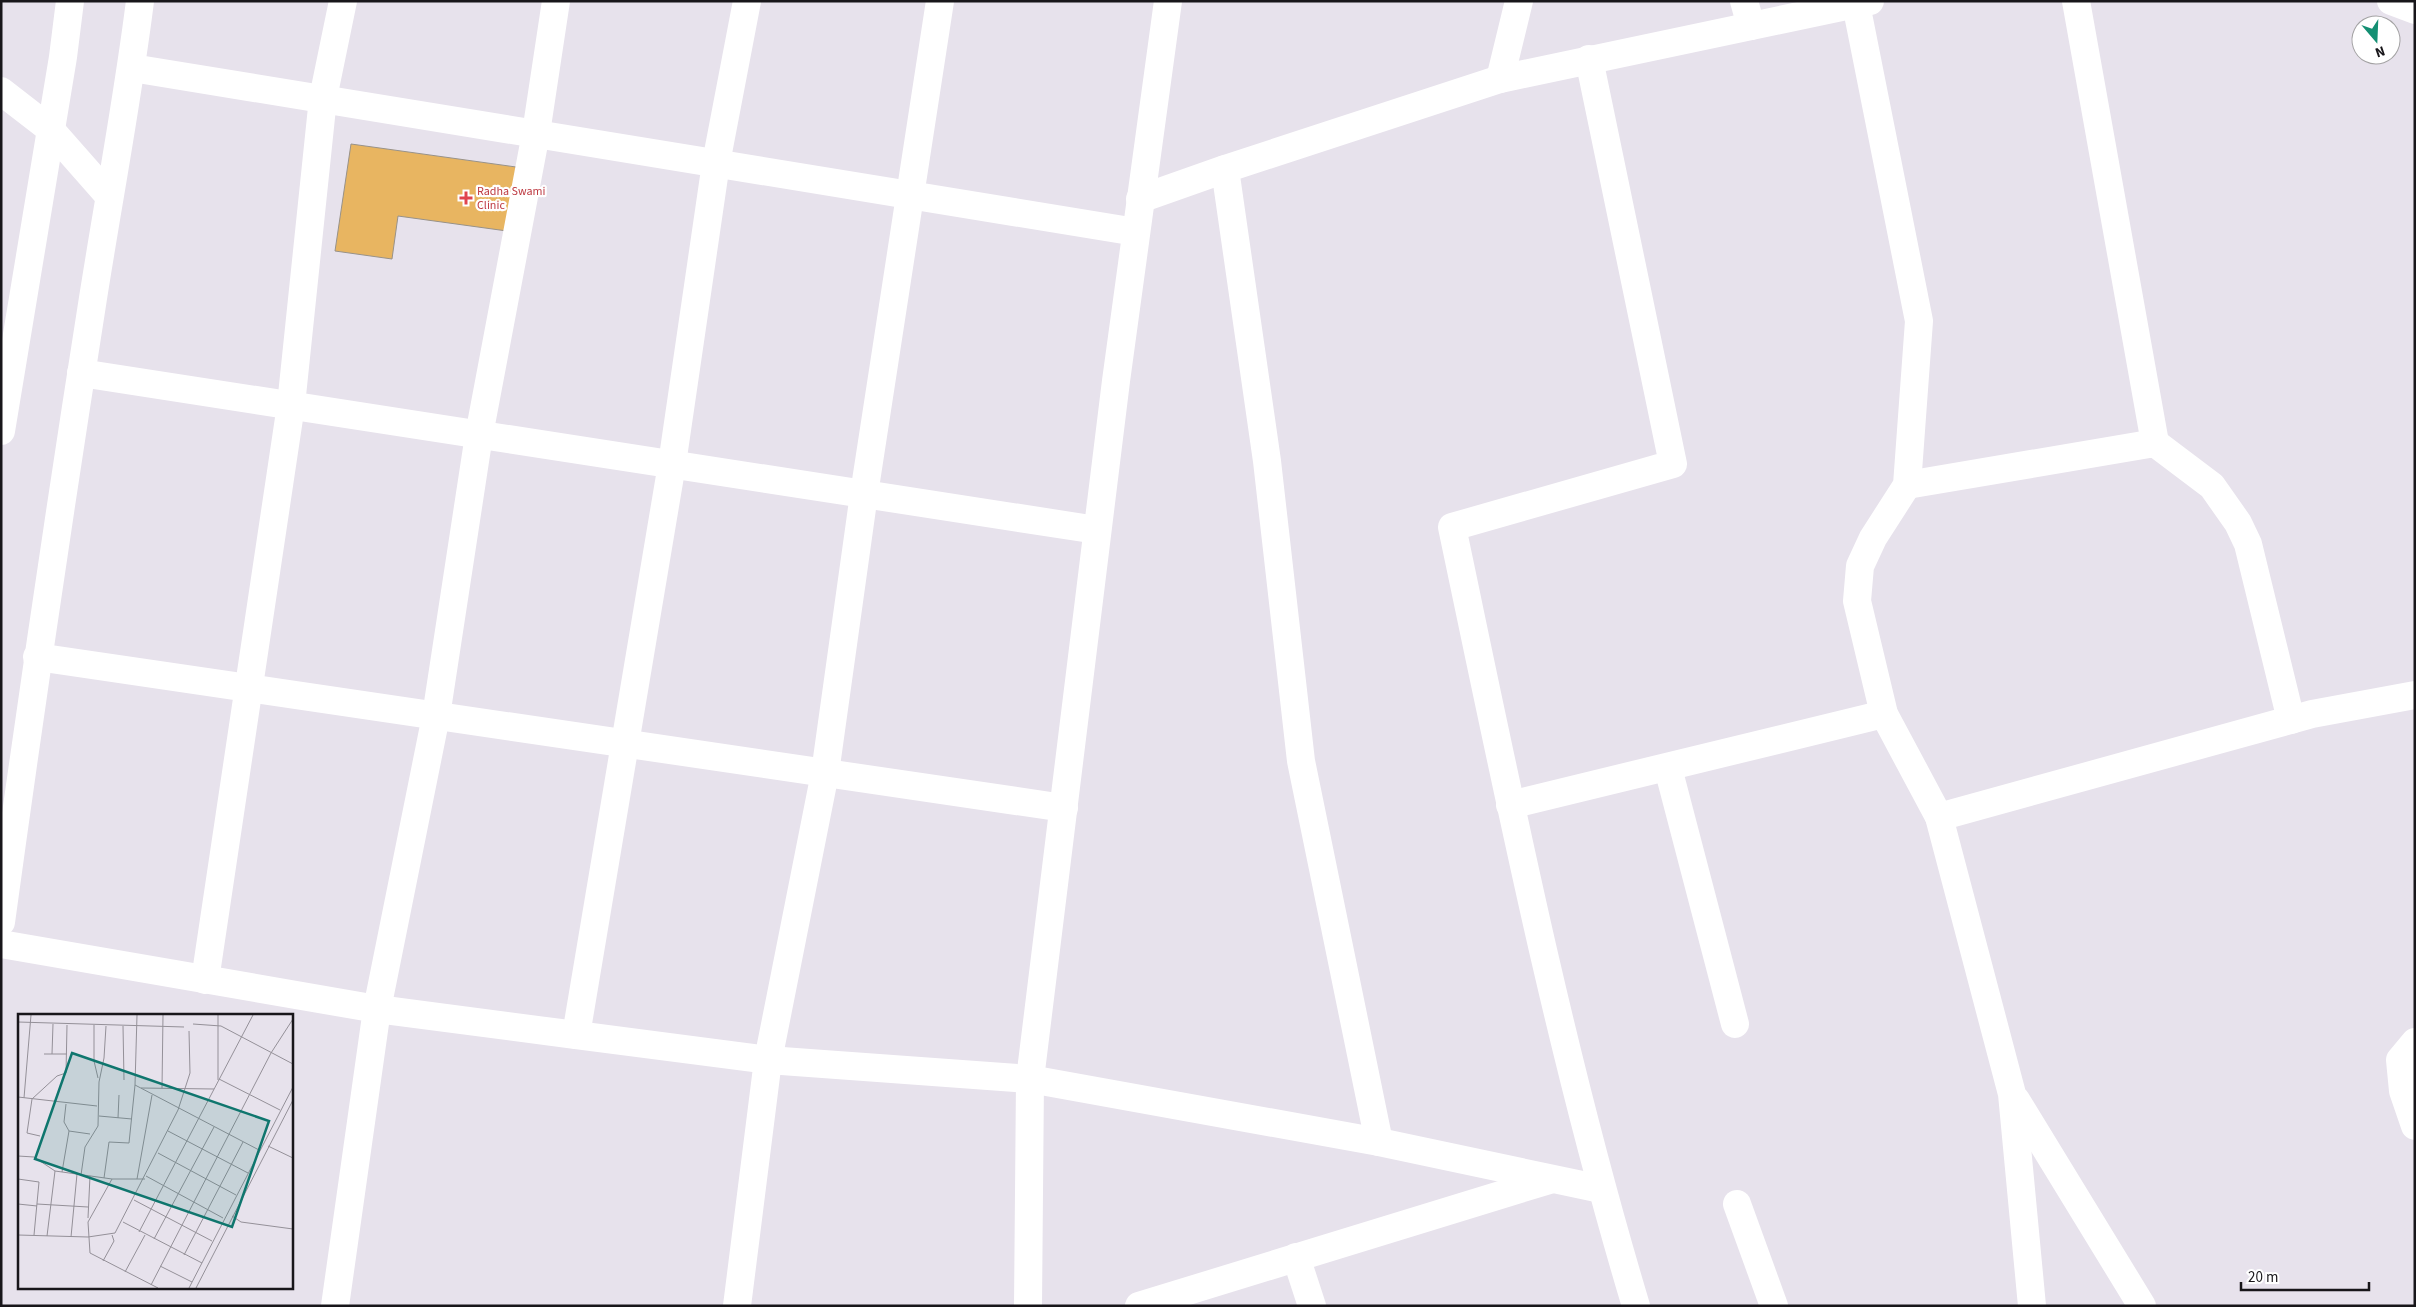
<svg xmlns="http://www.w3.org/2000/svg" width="2416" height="1307" font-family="'Source Sans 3',sans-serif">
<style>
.building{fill:#e8b561;stroke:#989289}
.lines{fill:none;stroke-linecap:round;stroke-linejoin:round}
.minor{stroke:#fff;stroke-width:28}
.tertiary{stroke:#fff;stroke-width:28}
.secondary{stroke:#fff;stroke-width:28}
.health-dot{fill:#e0444e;stroke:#fff;stroke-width:2}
.labels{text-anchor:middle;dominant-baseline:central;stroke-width:4.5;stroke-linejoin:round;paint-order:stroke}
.health-label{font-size:12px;fill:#be3a42;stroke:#fff;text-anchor:start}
.inset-road{fill:none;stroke:#949098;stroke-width:1}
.view{fill:#0f766e;fill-opacity:0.15;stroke:#0f766e;stroke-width:2.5}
.inset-edge{fill:none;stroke:#18161a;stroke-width:2.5}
</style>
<rect width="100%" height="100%" fill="#e7e2ec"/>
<!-- building -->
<path class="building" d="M351,144L516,167L507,231L398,216L392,259L335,251Z"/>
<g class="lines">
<!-- minor -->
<g class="minor">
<path d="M1744,1L1751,26"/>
<path d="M2076,1L2155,443"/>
<path d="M2391,1L2415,10"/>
<path d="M1856,4L1919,321L1907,485L1873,538L1860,566L1857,601L1884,714L1939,817L2012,1094L2032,1306"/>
<path d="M1589,59L1673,464L1452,527C1507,788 1559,1050 1636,1306"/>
<path d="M132,68L1136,232"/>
<path d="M1500,79L1519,1"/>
<path d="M1225,169L1267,461L1301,761L1379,1142"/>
<path d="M1140,199L1225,169L1500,79L1870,1"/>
<path d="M81,373L1097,530"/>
<path d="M1907,485L2155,443L2212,486L2238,523L2248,544L2291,720"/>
<path d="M37,657L1064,808"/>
<path d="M1668,768L1735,1024"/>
<path d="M1510,805L1884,714"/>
<path d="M1939,817L2312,714L2415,695"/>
<path d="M1,944L377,1009L576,1035L768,1060L1030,1079L1379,1142L1601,1189"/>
<path d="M205,980L291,405L323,98L343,1"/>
<path d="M576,1035L672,464L716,163L747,1"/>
<path d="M2415,1042L2400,1060L2403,1091L2415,1126"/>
<path d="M2016,1100L2142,1306"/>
<path d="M1737,1204L1774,1306"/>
<path d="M1296,1257L1312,1306"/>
<path d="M335,1306L377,1009L436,716L479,435L536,133L556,1"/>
<path d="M737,1306L768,1060L825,773L864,494L940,1"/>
<path d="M1028,1306L1030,1079L1116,381L1168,1"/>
<path d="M1139,1306L1549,1180"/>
</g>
<!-- tertiary -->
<path class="tertiary" d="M1,91L50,129L109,196"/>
<!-- secondary -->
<g class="secondary">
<path d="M1,431L63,57L70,1"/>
<path d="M1,922C29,718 59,514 91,311C107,207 127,105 140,1"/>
</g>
</g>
<!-- markers -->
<path class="health-dot" d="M463.5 190.5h5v5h5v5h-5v5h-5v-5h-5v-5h5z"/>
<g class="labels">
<!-- health labels -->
<g class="health-label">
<text x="477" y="191">Radha Swami<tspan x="477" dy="14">Clinic</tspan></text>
</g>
</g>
<!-- overview -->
<g transform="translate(18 1014)">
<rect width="275" height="275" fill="#e7e2ec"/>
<path class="inset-road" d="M0,8L166,13M175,10L203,12L275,50M76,11V47L80,64M105,12L106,66M26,40H49M34,40L35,10M201,65L262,96M200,66V1M117,71L241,136M123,74L196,75M144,74L145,1M0,83L79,92M6,84L13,1M48,90L46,108L51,117L72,120M81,102L114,105M100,104L101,81M150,117L230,159M22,122L9,119L14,85L39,62L48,59L49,11M250,132L275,144M140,139L218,181M0,142L16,143L37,157L94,165H127M44,158L51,117M63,161L67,133L80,112L81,68L86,44L88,12M128,162L205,204M86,164L91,128L111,129L117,71L119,1M0,165L21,168L16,221M94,165L70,208L72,239L140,274M119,165L134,81M116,186L194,227M0,190L19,192M19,190L70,193M214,202L223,208L275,215M70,204L72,162M105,208L184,249M121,218L235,1M0,221L70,223L97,219L160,96L172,59L171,17M29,222L37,157M53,223L59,160M136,225L196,113M166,241L225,128M85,247L96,227L94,221M142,252L174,268M107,258L127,221M133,271L253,39L275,5M171,274L275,73M178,274L275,86"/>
<path class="view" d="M54,39L251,107L214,213L17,145Z"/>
<rect width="275" height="275" class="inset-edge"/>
</g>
<!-- border -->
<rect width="2416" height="1307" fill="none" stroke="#18161a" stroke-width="5"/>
<!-- north arrow -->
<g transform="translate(2376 40) rotate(161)"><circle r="24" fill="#ffffff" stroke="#a3a2a3"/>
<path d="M0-4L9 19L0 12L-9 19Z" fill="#148f73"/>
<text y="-8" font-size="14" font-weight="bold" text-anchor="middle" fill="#18161a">N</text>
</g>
<!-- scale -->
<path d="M2241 1282v8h128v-8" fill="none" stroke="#18161a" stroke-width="2.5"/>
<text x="2248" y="1282" font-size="15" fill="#18161a" stroke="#ffffff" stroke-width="4" paint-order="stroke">20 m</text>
</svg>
